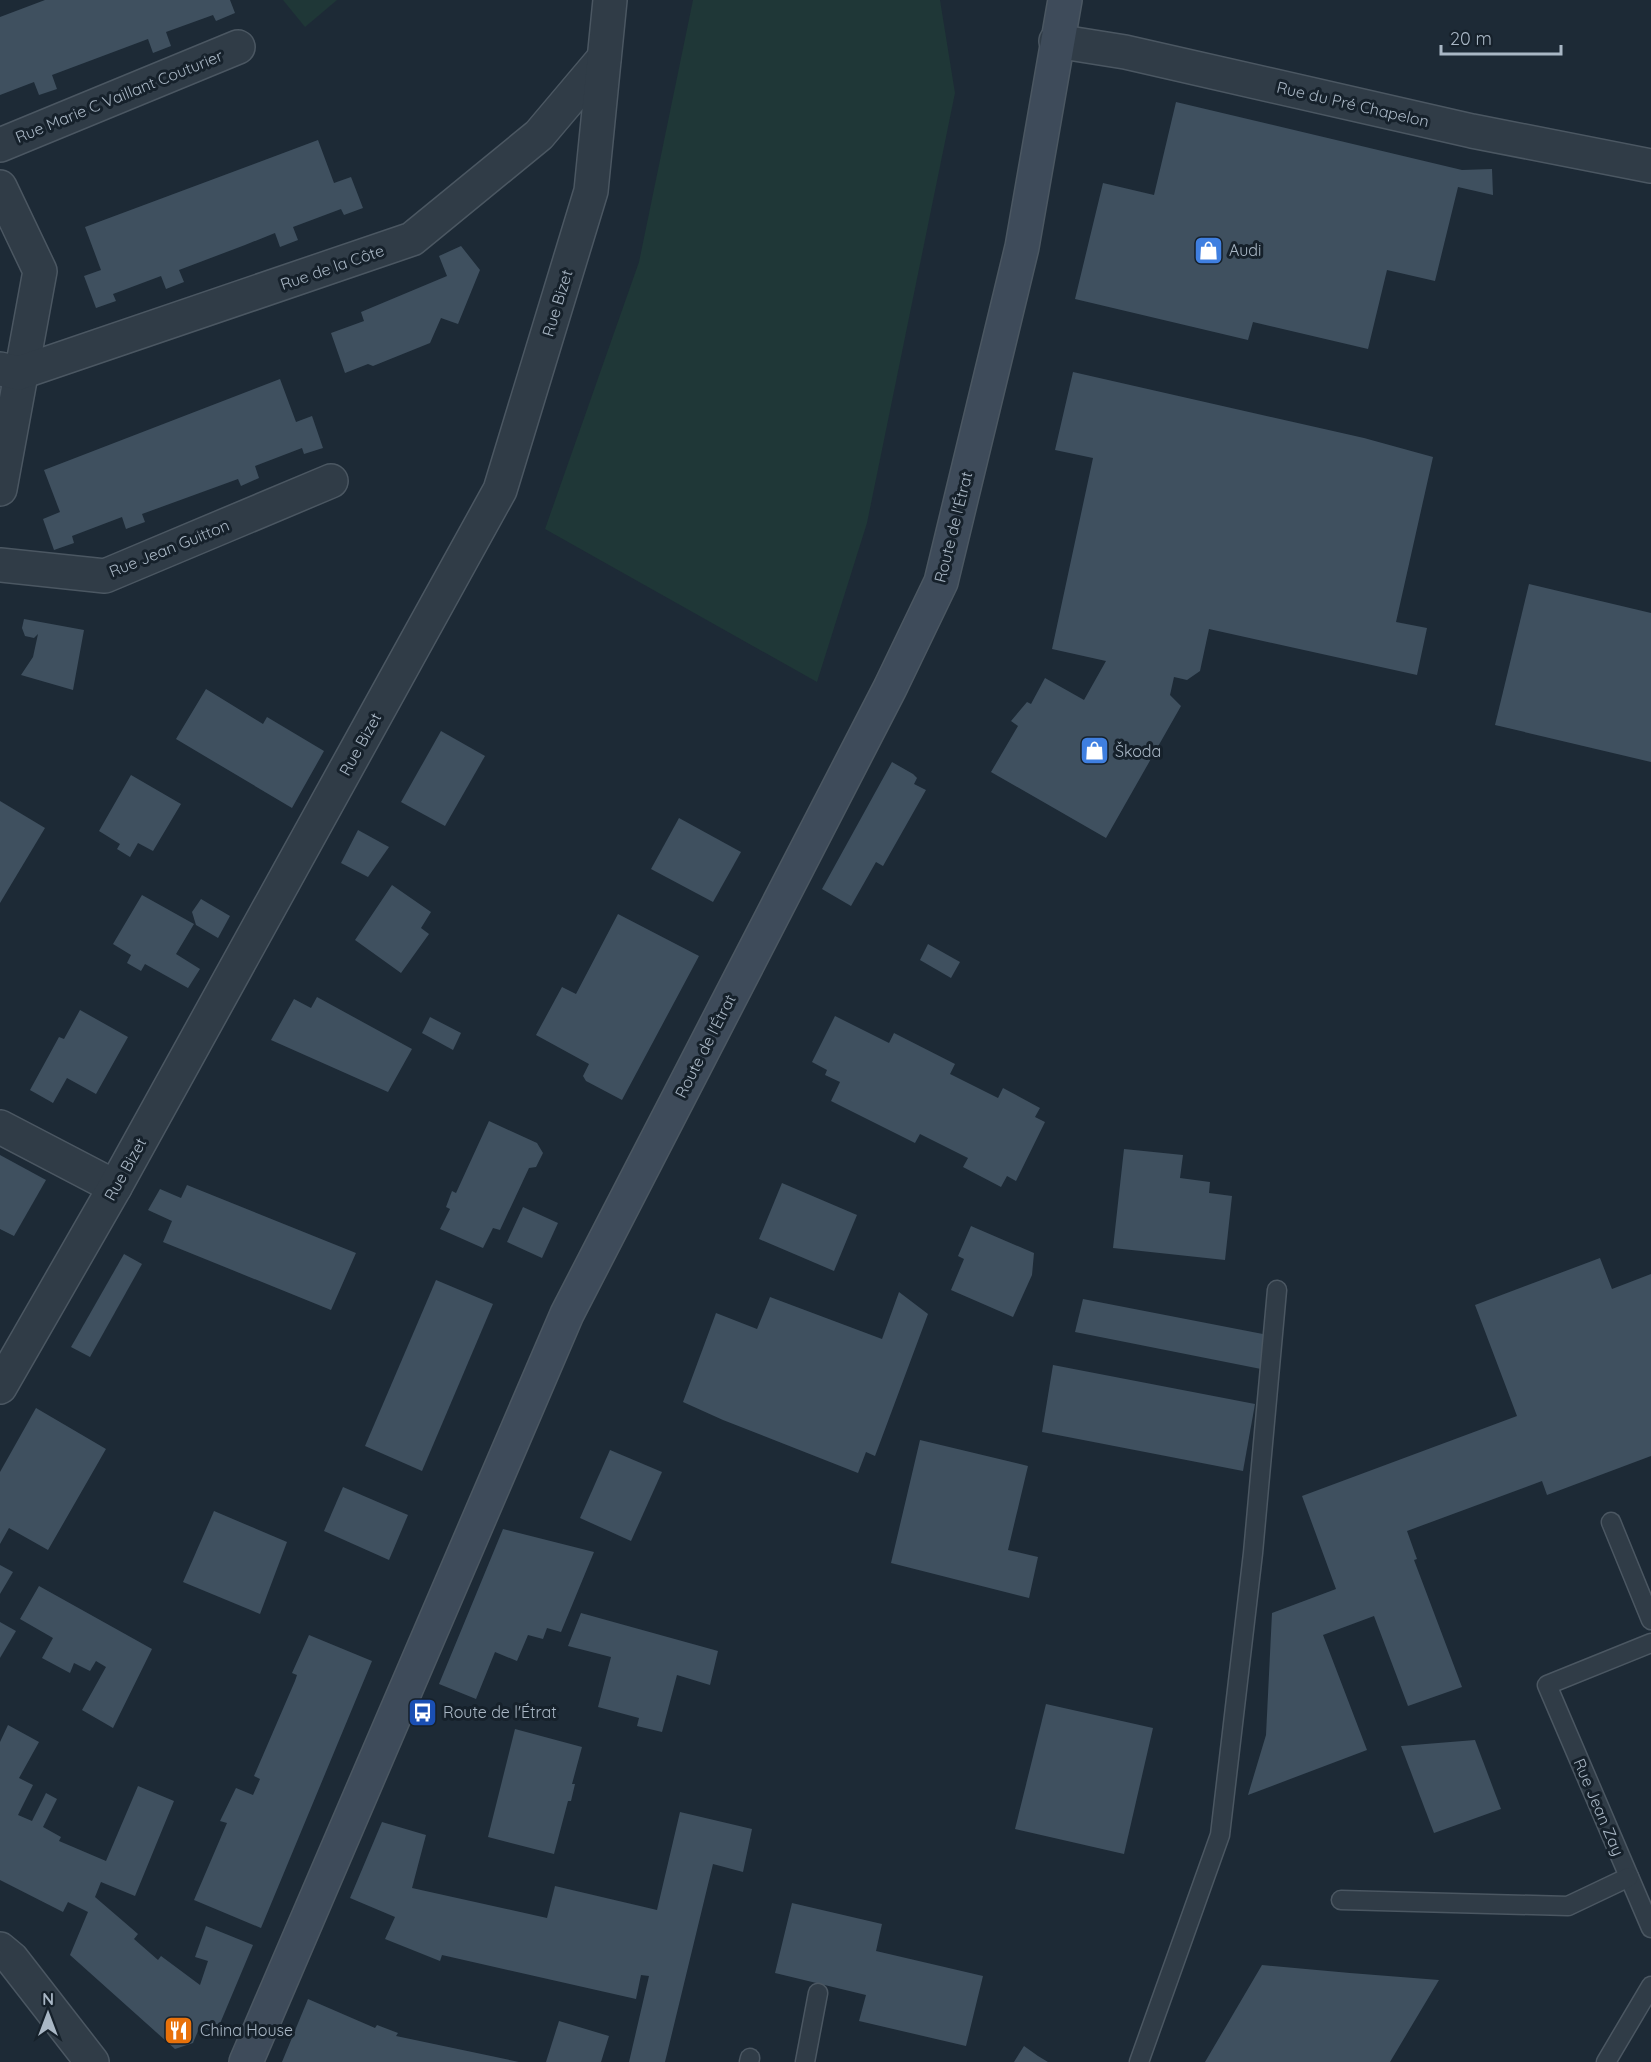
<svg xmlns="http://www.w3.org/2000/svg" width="1651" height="2062" font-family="Quicksand,sans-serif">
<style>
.green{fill:#1f3737}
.building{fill:#3f505f}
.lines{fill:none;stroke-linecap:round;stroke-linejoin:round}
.lane-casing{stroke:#4b5762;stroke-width:21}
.street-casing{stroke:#4b5762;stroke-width:36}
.secondary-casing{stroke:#4b5762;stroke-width:36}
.lane{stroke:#303c47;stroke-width:18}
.street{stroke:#303c47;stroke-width:33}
.secondary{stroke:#3e4b5a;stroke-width:33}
.labels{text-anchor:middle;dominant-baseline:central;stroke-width:6;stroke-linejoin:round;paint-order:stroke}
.street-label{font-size:16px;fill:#a9b7c5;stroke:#16212b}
.poi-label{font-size:16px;fill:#a9b7c5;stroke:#16212b;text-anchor:start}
</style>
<rect width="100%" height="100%" fill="#1d2a36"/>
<!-- green -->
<g class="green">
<path d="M283,0H337L305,27Z"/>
<path d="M693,0H940L955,93L867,523L817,682L545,529L639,262Z"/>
</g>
<!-- building -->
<g class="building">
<path d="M45,0H230L235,13L216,21L213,15L166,32L171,46L153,53L148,39L52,75L57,89L39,95L34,82L0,95V17Z"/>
<path d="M1176,102L1462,170L1492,169L1493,195L1458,187L1435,281L1387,270L1368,349L1253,322L1248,340L1075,299L1103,183L1154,195Z"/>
<path d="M318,140L334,183L351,177L363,208L344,215L341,209L293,227L298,240L280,247L275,233L245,245L179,270L184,282L166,289L161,276L113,294L116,301L96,308L84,276L101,270L85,227Z"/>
<path d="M461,246L480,270L458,324L441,318L430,343L373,366L368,364L345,373L331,333L364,321L361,312L447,276L439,256Z"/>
<path d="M1073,372L1364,438L1433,457L1396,622L1427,628L1417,675L1209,629L1200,671L1187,680L1174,677L1170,695L1181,706L1106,838L991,772L1018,726L1011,721L1027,702L1031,704L1045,678L1084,700L1106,661L1052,649L1093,458L1055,450Z"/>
<path d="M280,379L296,422L312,416L323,448L304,454L302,448L255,466L259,478L241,486L238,479L142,514L145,522L126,529L122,517L72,536L74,543L54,550L43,519L60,512L44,470Z"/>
<path d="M1529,584L1651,613V762L1495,725Z"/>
<path d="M24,619L84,630L73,690L21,675L33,657L38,634L34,638L25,636L22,628Z"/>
<path d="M206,689L263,724L267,717L324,751L292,808L176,739Z"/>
<path d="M441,731L485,756L445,826L401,802Z"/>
<path d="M892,762L913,774L917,778L914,784L926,790L883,866L876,862L851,906L822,889Z"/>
<path d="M131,775L181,804L153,851L138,843L130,857L117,849L120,844L99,831Z"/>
<path d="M0,801L45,828L0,903Z"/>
<path d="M679,818L741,852L713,902L651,869Z"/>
<path d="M358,830L389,847L368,877L341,863Z"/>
<path d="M392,885L431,912L421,928L429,934L401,973L355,940Z"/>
<path d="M142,895L194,924L176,954L200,969L188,988L145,964L141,971L127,963L131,955L113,944Z"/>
<path d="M201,899L230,916L218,938L196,925L192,912Z"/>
<path d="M618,914L699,956L622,1100L586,1081L583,1076L589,1064L536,1035L562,987L576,994Z"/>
<path d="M928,944L960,962L951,978L920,960Z"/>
<path d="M317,997L412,1049L388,1092L271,1040L294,999L311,1008Z"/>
<path d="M80,1010L128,1037L96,1094L67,1078L53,1103L30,1090L59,1037L64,1039Z"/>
<path d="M835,1016L889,1043L894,1033L955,1064L950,1074L998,1098L1003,1088L1040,1108L1035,1117L1045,1122L1016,1181L1007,1176L1001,1187L963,1167L968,1158L920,1134L915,1143L831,1101L840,1082L825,1075L827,1070L812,1062Z"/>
<path d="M430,1017L461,1033L453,1050L422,1033Z"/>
<path d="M489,1121L537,1143L543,1153L536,1167L529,1168L500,1230L493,1228L483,1248L440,1229L450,1209L446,1207L452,1191L456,1193Z"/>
<path d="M1124,1149L1183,1155L1180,1178L1210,1182L1209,1193L1232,1196L1225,1260L1113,1248Z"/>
<path d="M0,1155L46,1180L14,1236L0,1229Z"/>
<path d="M782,1183L857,1215L834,1271L759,1239Z"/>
<path d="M187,1185L356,1253L331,1310L163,1242L172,1221L148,1210L160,1189L181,1198Z"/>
<path d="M523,1207L558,1223L542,1258L507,1242Z"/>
<path d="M971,1226L1034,1253L1032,1275L1013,1317L951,1290L964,1259L958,1256Z"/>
<path d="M124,1254L142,1264L90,1357L71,1347Z"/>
<path d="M1600,1258L1612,1289L1651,1274V1456L1547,1495L1542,1481L1407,1531L1417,1559L1414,1560L1462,1687L1408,1706L1374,1616L1323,1635L1367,1750L1248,1795L1266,1735L1272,1613L1336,1589L1302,1496L1517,1416L1475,1305Z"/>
<path d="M436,1280L493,1304L422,1471L365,1446Z"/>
<path d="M899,1292L928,1314L875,1456L866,1452L858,1473L723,1420L683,1402L716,1313L757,1329L770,1297L882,1339Z"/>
<path d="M1083,1299L1268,1335L1261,1369L1075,1332Z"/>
<path d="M1053,1365L1255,1404L1243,1471L1042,1432Z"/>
<path d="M36,1408L106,1449L48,1550L9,1528L0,1544V1472Z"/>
<path d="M920,1440L1028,1466L1008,1550L1038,1557L1029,1598L891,1563Z"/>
<path d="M610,1450L662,1472L631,1541L580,1518Z"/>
<path d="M343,1487L408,1515L389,1560L324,1531Z"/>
<path d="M214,1511L287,1542L260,1614L183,1582Z"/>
<path d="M503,1529L594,1552L561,1632L547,1628L543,1639L528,1635L517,1661L495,1652L476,1699L439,1684Z"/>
<path d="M0,1565L13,1572L0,1594Z"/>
<path d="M39,1586L152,1649L113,1728L82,1710L106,1667L96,1661L90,1671L74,1663L70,1673L42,1658L53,1638L20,1619Z"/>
<path d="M581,1613L718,1651L710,1685L677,1675L662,1732L637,1726L639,1718L598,1707L611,1657L568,1646Z"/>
<path d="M0,1622L16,1631L0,1658Z"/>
<path d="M309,1635L372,1661L261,1928L194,1900L227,1823L220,1821L236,1788L253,1795L260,1779L254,1776L295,1681L297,1675L292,1673Z"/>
<path d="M1046,1704L1153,1728L1124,1854L1015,1829Z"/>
<path d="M8,1725L39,1742L19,1778L33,1785L18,1815L32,1821L46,1793L57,1799L43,1827L61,1837L59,1841L106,1861L138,1786L174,1801L135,1896L101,1882L95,1897L138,1934L134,1939L158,1960L161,1956L200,1985L208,1961L195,1957L206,1926L253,1945L216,2033L200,2026L193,2043L175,2049L70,1955L88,1912L68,1902L63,1912L0,1880V1742Z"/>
<path d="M515,1729L582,1747L572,1784H575L571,1801H568L554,1854L488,1837Z"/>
<path d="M1475,1740L1501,1809L1434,1833L1401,1746Z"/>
<path d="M680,1812L752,1829L743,1872L713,1864L665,2062H629L649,1976L641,1975L636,1999L442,1955L440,1961L385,1939L395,1917L350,1898L382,1822L426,1835L412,1888L547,1918L555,1886L657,1910Z"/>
<path d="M792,1903L882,1924L876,1951L983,1976L966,2046L859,2021L866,1995L775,1973Z"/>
<path d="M1262,1965L1350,1973L1439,1980L1390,2062H1205Z"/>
<path d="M308,1999L375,2028L377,2025L398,2033L396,2036L519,2062H282Z"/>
<path d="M559,2021L609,2036L601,2062H546Z"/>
<path d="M1024,2046L1038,2056L1048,2062H1014Z"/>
</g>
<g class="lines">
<defs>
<g id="lane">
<path d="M1611,1522L1651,1620"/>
<path d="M1651,1643L1547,1685L1651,1928"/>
<path d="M1341,1900L1568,1906L1629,1877"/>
<path d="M749,2062L750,2058"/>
<path d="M805,2062L818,1993"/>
<path d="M1139,2062L1220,1835L1253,1553L1277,1290"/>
<path d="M1606,2062L1651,1986"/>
</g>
<g id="street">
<path d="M1056,41L1125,52L1472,131L1651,166"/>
<path d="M0,145L238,47"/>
<path d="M0,187L40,271L0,489"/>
<path d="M0,369L19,373L412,239L539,135L604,58"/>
<path d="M0,565L105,576L331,481"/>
<path d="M0,1127L115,1187"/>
<path d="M0,1387L115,1187L500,490L591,191L610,0"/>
<path d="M0,1949L12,1959L92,2062"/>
</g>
<path id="secondary" d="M246,2062L567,1314L890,688L941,582L1022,247L1065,0"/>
</defs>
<!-- lane casing -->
<use href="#lane" class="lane-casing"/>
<!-- street casing -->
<use href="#street" class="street-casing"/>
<!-- secondary casing -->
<use href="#secondary" class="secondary-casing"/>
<!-- lane -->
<use href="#lane" class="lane"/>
<!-- street -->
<use href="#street" class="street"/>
<!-- secondary -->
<use href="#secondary" class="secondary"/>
</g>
<!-- icons -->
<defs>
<symbol id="shop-square" viewBox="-11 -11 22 22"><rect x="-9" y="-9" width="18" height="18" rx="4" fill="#3f7fe0" stroke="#16212b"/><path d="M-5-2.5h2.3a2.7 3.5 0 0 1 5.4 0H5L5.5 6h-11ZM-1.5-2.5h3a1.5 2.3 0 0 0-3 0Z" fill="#fff"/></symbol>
<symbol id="bus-square" viewBox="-11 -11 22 22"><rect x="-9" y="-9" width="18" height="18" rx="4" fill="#1a4fb4" stroke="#16212b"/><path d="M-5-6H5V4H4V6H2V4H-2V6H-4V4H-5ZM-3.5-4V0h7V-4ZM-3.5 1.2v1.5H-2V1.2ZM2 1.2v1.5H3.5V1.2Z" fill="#fff"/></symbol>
<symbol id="restaurant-square" viewBox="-11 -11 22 22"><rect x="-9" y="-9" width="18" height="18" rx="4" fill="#e8710a" stroke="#16212b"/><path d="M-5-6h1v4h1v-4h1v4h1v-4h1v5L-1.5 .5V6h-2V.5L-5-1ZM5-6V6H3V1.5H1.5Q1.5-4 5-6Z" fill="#fff"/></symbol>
</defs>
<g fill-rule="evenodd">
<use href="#shop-square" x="1192" y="234" width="33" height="33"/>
<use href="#shop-square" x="1078" y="734" width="33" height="33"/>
<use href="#bus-square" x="406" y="1696" width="33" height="33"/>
<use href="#restaurant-square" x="162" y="2014" width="33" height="33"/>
</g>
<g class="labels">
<!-- street labels -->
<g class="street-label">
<text transform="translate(119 96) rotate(-22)">Rue Marie C Vaillant Couturier</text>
<text transform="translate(1353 104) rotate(13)">Rue du Pré Chapelon</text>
<text transform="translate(332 267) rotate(-19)">Rue de la Côte</text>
<text transform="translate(557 303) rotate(-73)">Rue Bizet</text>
<text transform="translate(953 527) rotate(-76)">Route de l'Étrat</text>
<text transform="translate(169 548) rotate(-22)">Rue Jean Guitton</text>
<text transform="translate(360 744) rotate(-61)">Rue Bizet</text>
<text transform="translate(705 1046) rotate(-63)">Route de l'Étrat</text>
<text transform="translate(125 1169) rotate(-61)">Rue Bizet</text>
<text transform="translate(1599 1807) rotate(67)">Rue Jean Zay</text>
</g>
<!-- poi labels -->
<g class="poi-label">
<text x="1229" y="250">Audi</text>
<text x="1115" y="751">Škoda</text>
<text x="443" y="1712">Route de l'Étrat</text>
<text x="200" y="2030">China House</text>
</g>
</g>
<!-- north arrow -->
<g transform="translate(48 2014)" stroke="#16212b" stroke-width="4.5" paint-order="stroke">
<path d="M0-4.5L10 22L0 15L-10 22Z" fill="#a9b7c5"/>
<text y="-9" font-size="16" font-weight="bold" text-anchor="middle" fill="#a9b7c5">N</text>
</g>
<!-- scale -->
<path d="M1441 45v9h120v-9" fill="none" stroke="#a9b7c5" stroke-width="3"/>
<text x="1450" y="45" font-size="18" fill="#a9b7c5" stroke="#16212b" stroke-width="4.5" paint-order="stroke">20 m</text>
</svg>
